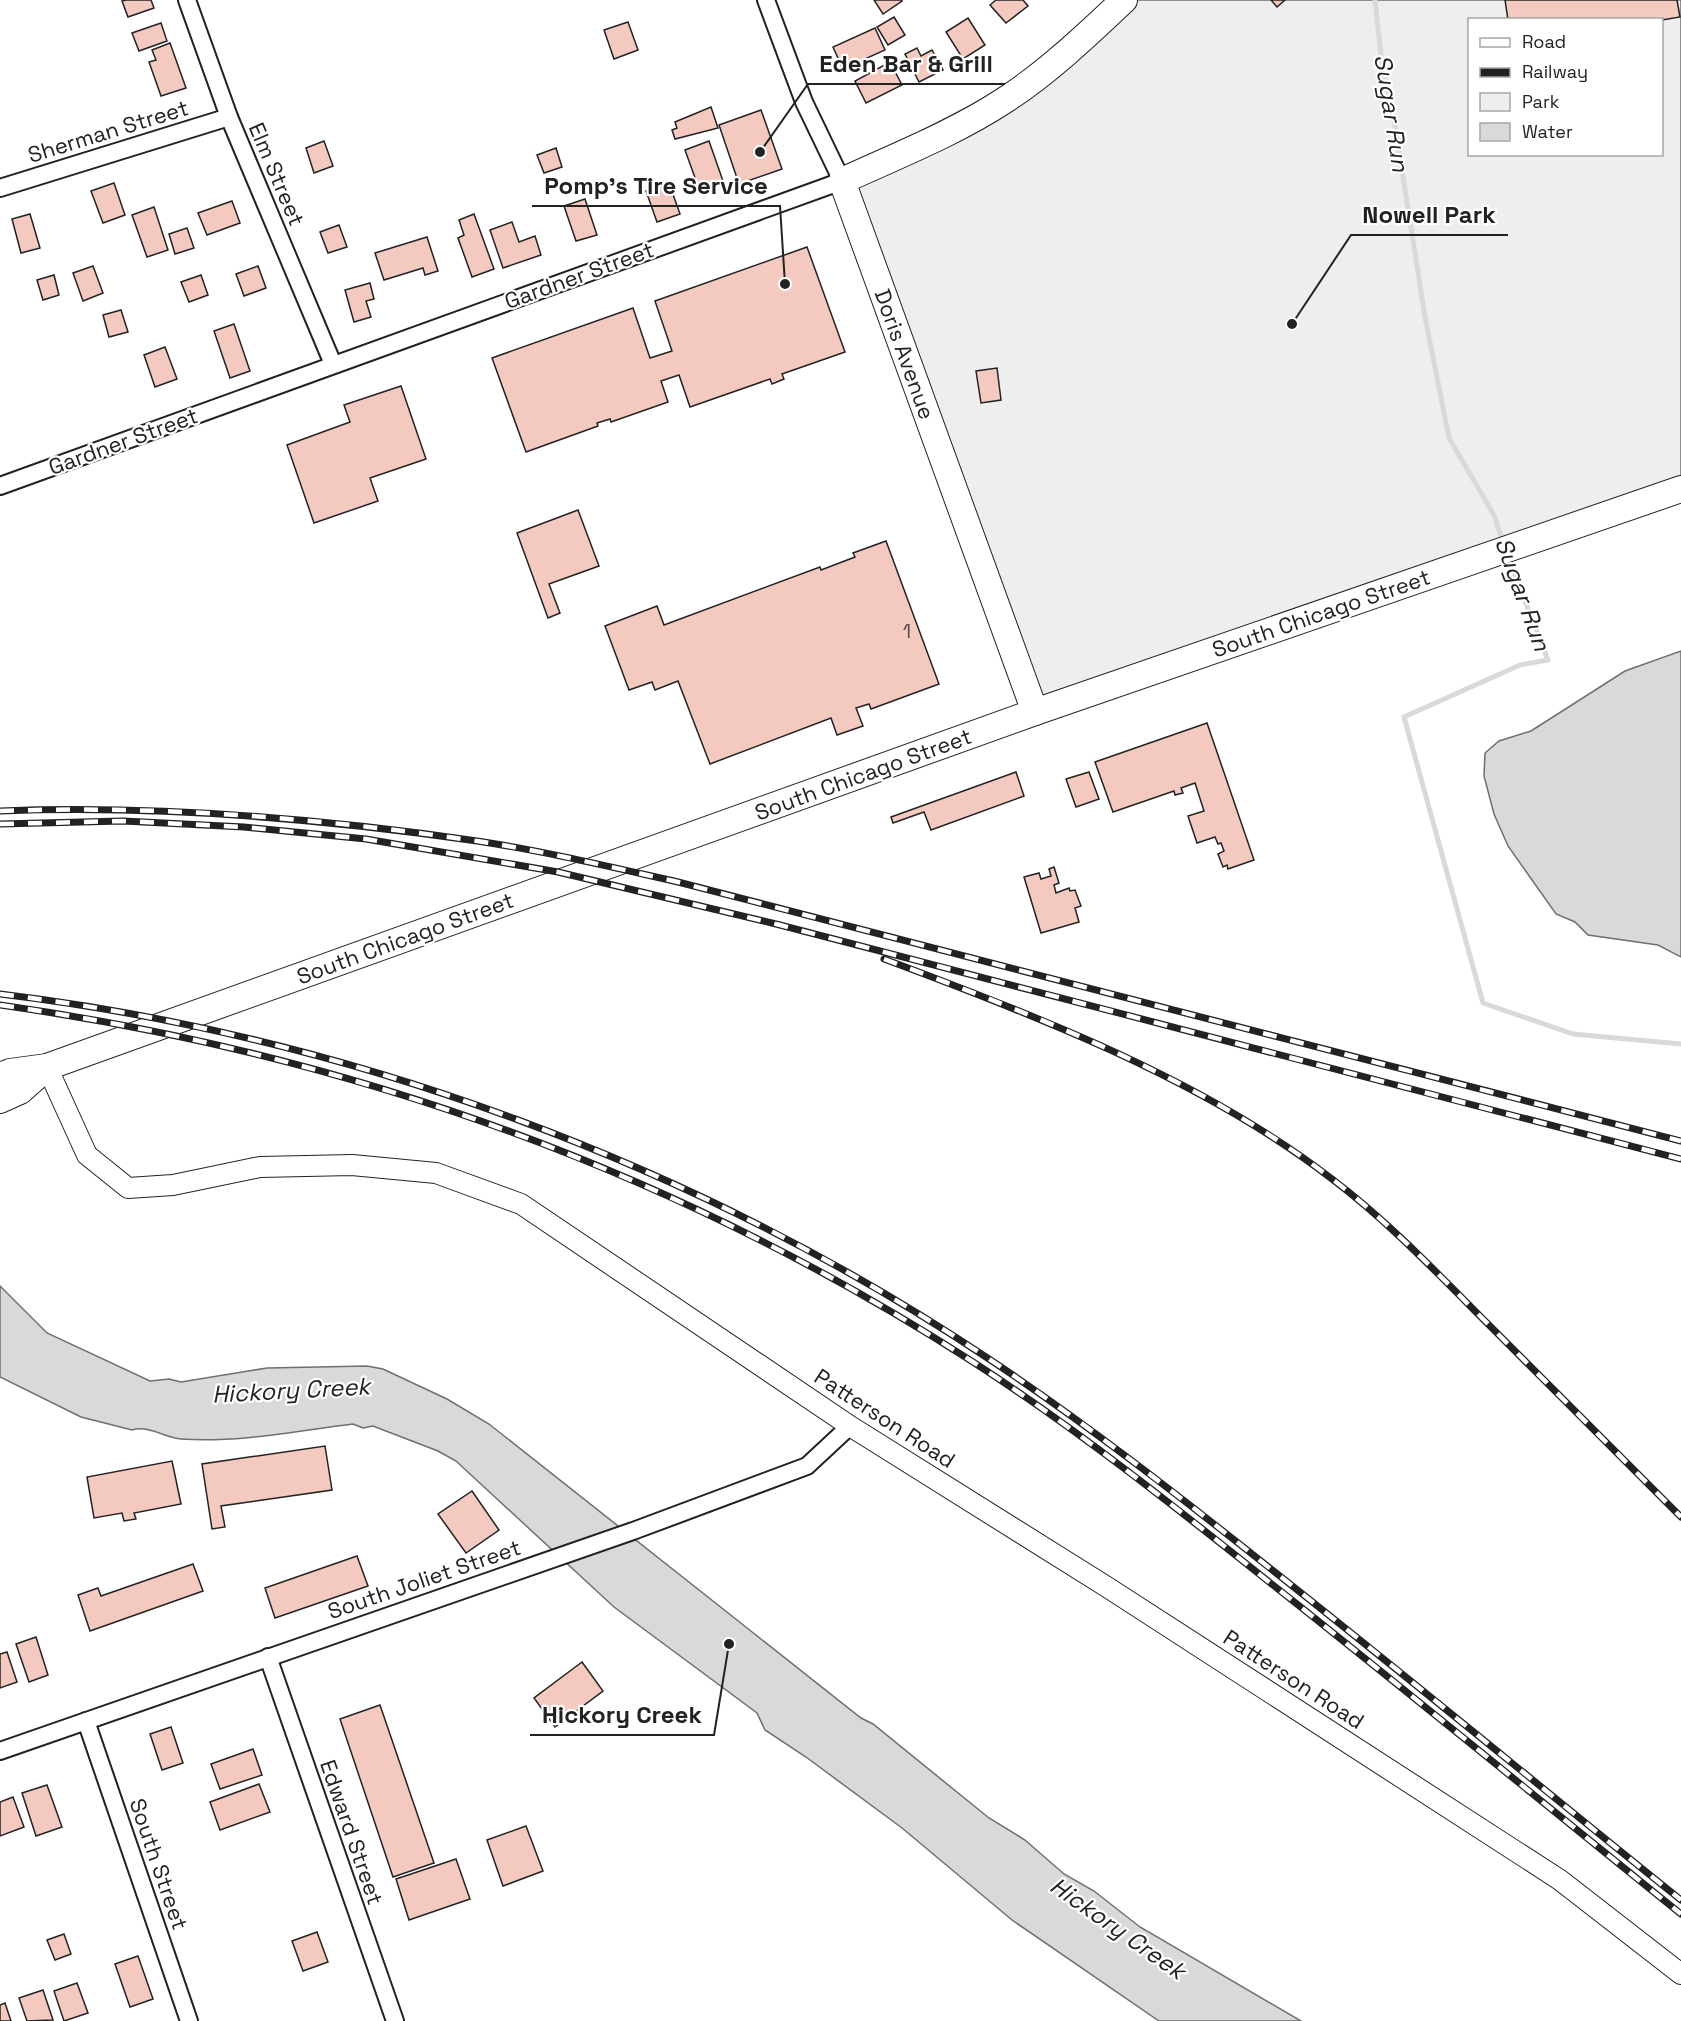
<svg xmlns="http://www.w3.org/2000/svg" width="1681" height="2021" font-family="'Space Grotesk',sans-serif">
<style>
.green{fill:#eee;stroke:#6f6f6f;stroke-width:1.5;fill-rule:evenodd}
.water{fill:#d9d9d9;stroke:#6f6f6f;stroke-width:1.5}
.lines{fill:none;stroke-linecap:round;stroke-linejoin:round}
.stream{stroke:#d9d9d9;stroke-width:5}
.building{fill:#f3c9c0;stroke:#222;stroke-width:1.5}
.minor-casing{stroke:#222;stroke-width:20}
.tertiary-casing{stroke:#222;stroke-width:22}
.primary-casing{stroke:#222;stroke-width:28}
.minor{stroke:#fff;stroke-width:16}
.tertiary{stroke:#fff;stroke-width:20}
.primary{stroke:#fff;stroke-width:26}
.rail-casing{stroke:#222;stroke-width:7}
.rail{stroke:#fff;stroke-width:4.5;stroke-dasharray:14;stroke-linecap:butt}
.labels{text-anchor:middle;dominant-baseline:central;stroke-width:4.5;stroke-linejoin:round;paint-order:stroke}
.number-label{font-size:20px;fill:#564c4a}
.street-label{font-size:22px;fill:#222;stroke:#fff}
.water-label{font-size:24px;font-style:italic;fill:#222;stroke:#fff}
.leader{fill:none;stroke:#222;stroke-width:2}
.callout-dot{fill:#222;stroke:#fff;stroke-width:2}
.callout-label{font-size:24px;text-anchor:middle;font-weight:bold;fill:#222;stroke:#fff;stroke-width:4.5;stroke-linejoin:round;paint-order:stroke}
</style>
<rect width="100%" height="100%" fill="#fff"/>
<!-- green -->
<path class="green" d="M1107,0H1681V479L1040,701L847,169L1007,87ZM1470,20H1662V154H1470Z"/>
<!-- water -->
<g class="water">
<path d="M1681,651V957L1658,945L1588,935L1575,922L1556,914L1508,846L1494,814L1484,776L1485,753L1499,741L1531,731L1625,671Z"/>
<path d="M0,1286L47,1333L150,1381L169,1379L181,1382L267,1368L367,1366L383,1369L447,1399L489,1424L861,1718L873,1724L989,1818L1025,1840L1064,1874L1094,1891L1140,1927L1301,2021H1159L1012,1920L902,1828L806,1757L765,1730L757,1713L614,1607L456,1461L438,1451L373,1426L363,1428L353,1424C297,1431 238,1443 181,1439C165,1438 149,1425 132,1430L81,1417L0,1377Z"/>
</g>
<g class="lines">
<!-- stream -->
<g class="stream">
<path d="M1375,0L1382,64L1394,119L1425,317L1449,438L1494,515L1503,542"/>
<path d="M1508,557L1548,660L1520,665L1404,717L1483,1003L1573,1034L1681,1044"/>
</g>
</g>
<!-- building -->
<g class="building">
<path d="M126,0H151L154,8L128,17L122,1Z"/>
<path d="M874,0H902V1L883,14Z"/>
<path d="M996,0H1023L1028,6L1006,23L990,5Z"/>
<path d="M1271,0H1285L1277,7Z"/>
<path d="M1505,0H1677L1680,17L1662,20H1508Z"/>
<path d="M894,17L905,35L888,45L877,27Z"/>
<path d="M968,18L985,45L963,59L946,32Z"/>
<path d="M628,22L638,50L614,59L604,30Z"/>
<path d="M161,23L167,41L139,51L132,33Z"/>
<path d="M875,28L885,50L843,69L833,47Z"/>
<path d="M170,43L186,88L161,96L149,62L156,60L152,50Z"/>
<path d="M917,48L921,56L932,50L943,70L919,82L905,54Z"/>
<path d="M890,62L902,85L866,103L855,81Z"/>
<path d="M711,107L718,128L675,139L672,130L677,128L675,122Z"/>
<path d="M761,110L782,169L739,184L719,125Z"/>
<path d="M324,141L333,166L314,173L306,148Z"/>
<path d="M709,141L723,181L699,189L685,150Z"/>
<path d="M556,148L562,167L544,173L537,155Z"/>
<path d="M114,183L125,215L103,223L91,191Z"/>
<path d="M669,183L680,214L657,222L646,191Z"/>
<path d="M585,199L597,235L576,241L564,206Z"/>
<path d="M232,201L240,223L207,235L198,213Z"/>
<path d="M154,207L168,250L147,257L132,215Z"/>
<path d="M30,214L40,248L21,253L12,219Z"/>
<path d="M474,214L494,269L472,277L458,238L464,235L459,220Z"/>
<path d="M512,222L519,242L535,236L541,255L503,268L490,230Z"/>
<path d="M339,225L347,247L328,253L320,232Z"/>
<path d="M187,228L194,248L175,254L169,234Z"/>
<path d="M427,237L438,271L425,275L423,268L384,280L375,253Z"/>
<path d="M807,247L845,352L782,374L784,379L772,384L770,379L690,407L679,375L661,381L668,402L611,422L610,419L597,423L598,426L526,452L492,358L633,308L650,358L672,351L655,301Z"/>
<path d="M93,266L103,293L83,301L73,273Z"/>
<path d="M258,266L266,288L244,296L236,274Z"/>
<path d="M54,275L59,295L43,300L37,280Z"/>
<path d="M201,275L208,295L189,302L181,282Z"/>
<path d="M370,283L374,299L366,301L371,317L354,322L345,290Z"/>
<path d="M121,310L128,332L109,337L103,315Z"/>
<path d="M234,324L250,371L230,378L214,331Z"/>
<path d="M165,347L177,379L155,387L144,355Z"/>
<path d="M997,368L1001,400L981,403L976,371Z"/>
<path d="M401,386L426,459L370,478L378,501L314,523L287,445L350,422L344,405Z"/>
<path d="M578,510L599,566L549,584L560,613L548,618L517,533Z"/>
<path d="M886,541L939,684L871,709L869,704L856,708L863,726L837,735L831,718L710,764L678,681L655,690L652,682L629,690L605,626L657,606L664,625L820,567L821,570L855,557L853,553Z"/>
<path d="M1207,723L1254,860L1228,869L1227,865L1223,867L1218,854L1224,851L1221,843L1218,844L1215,837L1197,843L1188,816L1204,811L1195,783L1181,788L1183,793L1175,795L1174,791L1113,812L1095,762Z"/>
<path d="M1016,772L1024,796L931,830L924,812L893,823L891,817Z"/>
<path d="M1089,772L1099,799L1076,807L1066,779Z"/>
<path d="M1054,867L1059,883L1054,885L1056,893L1069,888L1070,891L1075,890L1081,906L1075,908L1079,922L1041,933L1024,877L1039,873L1041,879L1051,876L1049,869Z"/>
<path d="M325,1446L332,1490L221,1506L225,1527L212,1529L202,1464Z"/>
<path d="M172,1461L181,1504L134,1513L136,1519L124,1521L122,1513L94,1518L87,1477Z"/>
<path d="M472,1491L499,1530L466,1553L438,1514Z"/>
<path d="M357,1556L368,1586L275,1618L265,1588Z"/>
<path d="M193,1564L203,1591L90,1631L78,1595L98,1588L101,1596Z"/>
<path d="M36,1637L48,1675L29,1682L16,1644Z"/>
<path d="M7,1652L17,1682L0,1688V1654Z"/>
<path d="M582,1662L603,1691L555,1727L534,1698Z"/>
<path d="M380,1705L434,1863L393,1877L340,1719Z"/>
<path d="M171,1727L183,1763L162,1770L150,1734Z"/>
<path d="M253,1749L262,1775L220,1789L211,1764Z"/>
<path d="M259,1784L270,1812L220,1830L210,1802Z"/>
<path d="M47,1785L62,1827L36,1836L22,1793Z"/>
<path d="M13,1797L24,1827L0,1836V1802Z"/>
<path d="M526,1826L543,1871L503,1886L487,1840Z"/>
<path d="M456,1859L470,1899L409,1920L396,1879Z"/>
<path d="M317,1932L328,1962L303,1971L292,1941Z"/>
<path d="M64,1934L71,1954L55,1960L47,1940Z"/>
<path d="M138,1956L153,1999L130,2007L115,1964Z"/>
<path d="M77,1983L88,2013L64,2021L54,1991Z"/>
<path d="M43,1990L53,2020L27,2021L19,1998Z"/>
<path d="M5,2003L11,2021H0V2005Z"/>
</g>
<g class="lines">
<defs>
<g id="minor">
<path d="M187,0L229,117L333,364"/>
<path d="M0,188L229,117"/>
<path d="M0,486L842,181L804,102L766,0"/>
<path d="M268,1657L395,2021"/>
<path d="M86,1721L189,2021"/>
<path d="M0,1751L633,1531L807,1466L850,1426"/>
</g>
<path id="tertiary" d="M47,1067L87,1155L128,1188L173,1185L260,1167L352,1165L436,1173L521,1204L850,1426L1107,1587L1560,1880L1681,1974"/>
<g id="primary">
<path d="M1035,712L842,181C896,156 955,133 1005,100C1048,72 1087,35 1124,0"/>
<path d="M0,1076L10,1072L47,1067L1035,712L1681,489"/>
<path d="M0,1100L20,1091L47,1067"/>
</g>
</defs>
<!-- minor casing -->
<use href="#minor" class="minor-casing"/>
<!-- tertiary casing -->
<use href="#tertiary" class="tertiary-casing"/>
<!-- primary casing -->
<use href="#primary" class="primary-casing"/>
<!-- minor -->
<use href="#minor" class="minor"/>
<!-- tertiary -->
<use href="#tertiary" class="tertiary"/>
<!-- primary -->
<use href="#primary" class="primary"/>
<defs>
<g id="rail">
<path d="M0,811C160,805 318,818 477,841C544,851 611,867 678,882L1681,1141"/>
<path d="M0,824L123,821L244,827L366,839L558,872L780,925L1681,1159"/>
<path d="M884,959C1035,1015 1204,1080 1332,1179C1389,1222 1438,1274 1488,1324C1552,1388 1617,1453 1681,1517"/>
<path d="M0,994C349,1036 697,1164 989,1359C1087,1424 1179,1496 1271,1569C1409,1678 1544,1790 1681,1900"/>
<path d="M0,1005C349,1054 676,1171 973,1362C1080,1431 1179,1510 1278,1589C1413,1696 1547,1806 1681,1914"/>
</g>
</defs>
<!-- rail casing -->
<use href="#rail" class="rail-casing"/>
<!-- rail -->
<use href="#rail" class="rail"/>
</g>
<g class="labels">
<!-- number labels -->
<g class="number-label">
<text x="907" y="631">1</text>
</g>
<!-- street labels -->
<g class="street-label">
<text transform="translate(108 131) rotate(-17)">Sherman Street</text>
<text transform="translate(277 174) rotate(67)">Elm Street</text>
<text transform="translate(579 275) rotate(-20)">Gardner Street</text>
<text transform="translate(905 354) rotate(70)">Doris Avenue</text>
<text transform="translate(123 441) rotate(-20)">Gardner Street</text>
<text transform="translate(1321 613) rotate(-19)">South Chicago Street</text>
<text transform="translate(863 774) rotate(-20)">South Chicago Street</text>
<text transform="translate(405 938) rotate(-20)">South Chicago Street</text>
<text transform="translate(885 1418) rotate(33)">Patterson Road</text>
<text transform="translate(424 1579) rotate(-19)">South Joliet Street</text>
<text transform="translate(1294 1679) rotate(33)">Patterson Road</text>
<text transform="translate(352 1832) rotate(71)">Edward Street</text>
<text transform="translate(159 1864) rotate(71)">South Street</text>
</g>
<!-- water labels -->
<g class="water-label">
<text transform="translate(1392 113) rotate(81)">Sugar Run</text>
<text transform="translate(1523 594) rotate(70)">Sugar Run</text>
<text transform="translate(291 1390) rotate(-3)">Hickory Creek</text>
<text transform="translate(1118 1928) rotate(35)">Hickory Creek</text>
</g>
</g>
<!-- callouts -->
<path class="leader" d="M760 152L808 84H1005M785 284L780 206H532M1292 324L1351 235H1508M729 1644L714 1735H530"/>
<g class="callout-dot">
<circle cx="760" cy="152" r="6"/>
<circle cx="785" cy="284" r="6"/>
<circle cx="1292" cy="324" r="6"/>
<circle cx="729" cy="1644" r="6"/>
</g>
<g class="callout-label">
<text x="906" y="72">Eden Bar &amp; Grill</text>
<text x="656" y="194">Pomp's Tire Service</text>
<text x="1429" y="223">Nowell Park</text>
<text x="622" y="1723">Hickory Creek</text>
</g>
<!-- legend -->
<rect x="1468" y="18" width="195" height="138" fill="#ffffff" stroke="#a7a7a7" stroke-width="1.5"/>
<rect x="1480" y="38" width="30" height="9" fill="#ffffff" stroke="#a7a7a7" stroke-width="1.5"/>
<text x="1522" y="48" font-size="18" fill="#222222">Road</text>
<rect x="1480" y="68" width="30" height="9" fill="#222222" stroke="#a7a7a7" stroke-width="1.5"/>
<text x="1522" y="78" font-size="18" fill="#222222">Railway</text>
<rect x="1480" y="93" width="30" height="18" fill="#eeeeee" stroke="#a7a7a7" stroke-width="1.5"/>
<text x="1522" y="108" font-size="18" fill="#222222">Park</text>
<rect x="1480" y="123" width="30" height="18" fill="#d9d9d9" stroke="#a7a7a7" stroke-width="1.5"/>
<text x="1522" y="138" font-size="18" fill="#222222">Water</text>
</svg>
